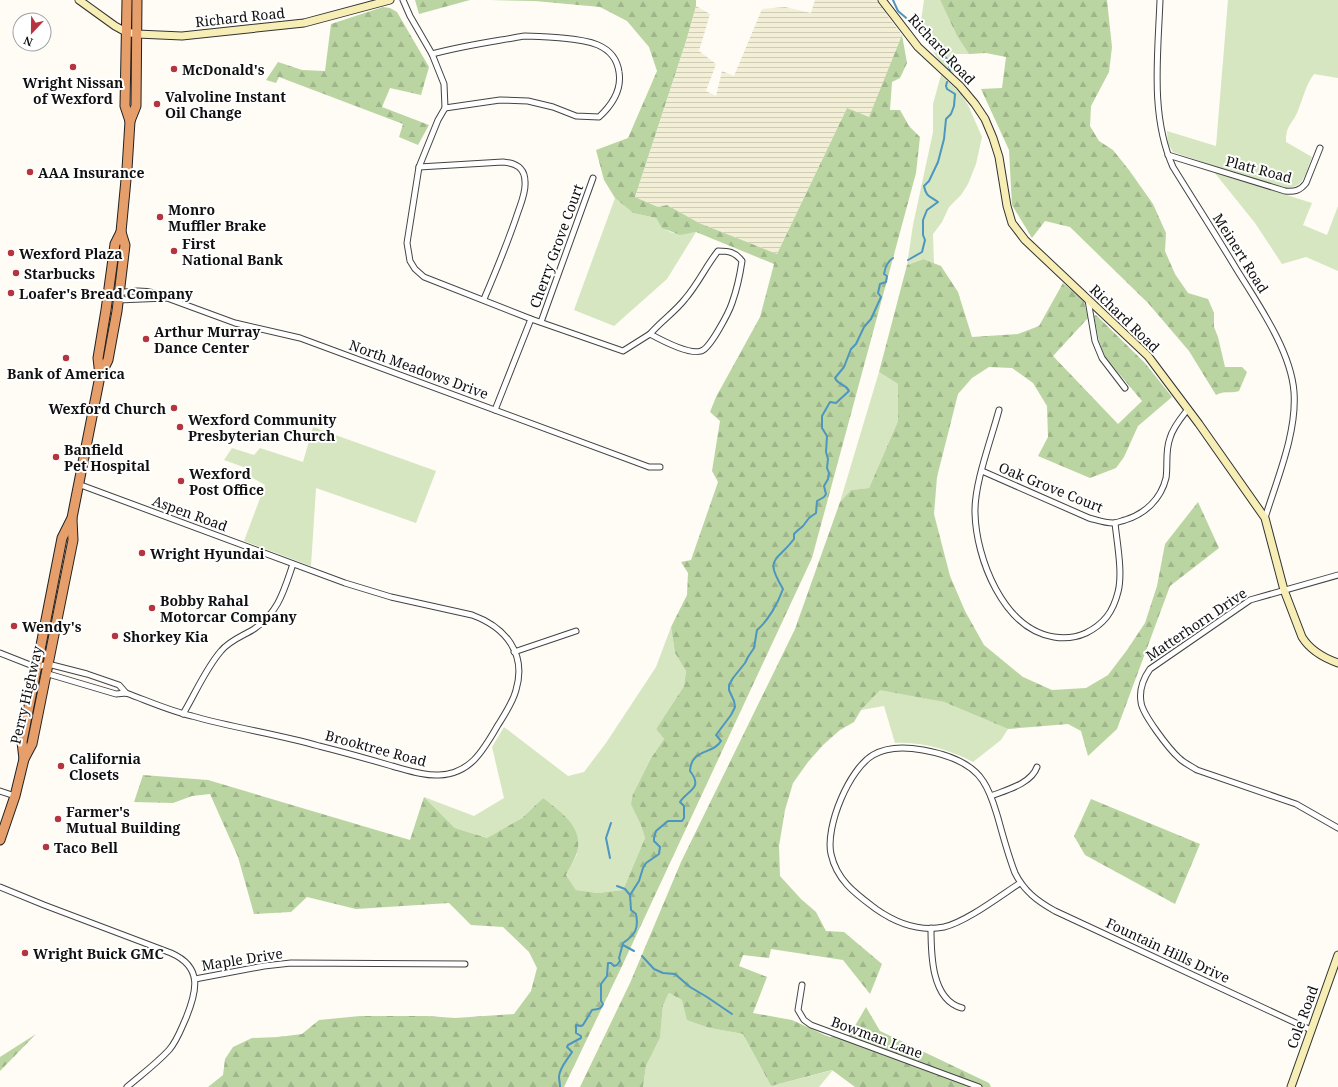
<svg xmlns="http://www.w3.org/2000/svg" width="1338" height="1087" font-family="'Noto Serif',serif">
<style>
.farmland{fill:url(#farmland-rules)}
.grass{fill:#d5e6c0}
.forest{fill:url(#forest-firs)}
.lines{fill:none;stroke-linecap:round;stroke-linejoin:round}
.stream{stroke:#4c96c1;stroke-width:2}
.street-casing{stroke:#434343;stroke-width:7}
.secondary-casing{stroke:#323232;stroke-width:9}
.highway-casing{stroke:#212121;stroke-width:11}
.street{stroke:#fff;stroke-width:5}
.secondary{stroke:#f7eeb6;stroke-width:7}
.highway{stroke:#e69e6a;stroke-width:9}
.poi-dot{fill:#b4353f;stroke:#fff;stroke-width:1.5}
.labels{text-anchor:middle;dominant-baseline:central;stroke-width:4;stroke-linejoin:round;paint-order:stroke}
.street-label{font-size:14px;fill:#101010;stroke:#fff}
.poi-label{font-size:14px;font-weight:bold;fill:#101010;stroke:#fff;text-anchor:start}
</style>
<defs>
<pattern id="farmland-rules" width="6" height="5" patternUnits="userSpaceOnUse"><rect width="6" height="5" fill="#f2efd6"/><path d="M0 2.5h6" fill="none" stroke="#ceccb7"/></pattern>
<pattern id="forest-firs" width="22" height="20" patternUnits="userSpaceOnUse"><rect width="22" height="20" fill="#bad5a1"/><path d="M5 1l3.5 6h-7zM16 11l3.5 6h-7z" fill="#9fb68a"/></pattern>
</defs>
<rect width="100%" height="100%" fill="#fefcf5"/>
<!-- farmland -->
<path class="farmland" d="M815,0H878L889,18L902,35L869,118L847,108L777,254L699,223L667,205L658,207L635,197L686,41L696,6L710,14L699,51L716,64L706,91L716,96L722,71L734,76L762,9L785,7L811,13Z"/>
<!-- grass -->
<g class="grass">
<path d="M924,0H940L957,36L969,54H955V59L961,64L959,68L953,74L940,63L932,49L915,27L921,21Z"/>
<path d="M1228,0H1338V78L1314,74C1305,86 1303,99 1297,113C1291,126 1286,125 1286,142L1312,157C1304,176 1305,188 1282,189L1173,152L1168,144L1167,131L1216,146Z"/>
<path d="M941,75L961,94L968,105L982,137L976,164L968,184L961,195L949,207L942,222L933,234L934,264L922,259L907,265L913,225L933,132V104Z"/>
<path d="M1214,172L1312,203L1303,225L1327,235L1338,206V271L1306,257L1282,264L1255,223Z"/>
<path d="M615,198L633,213L656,218C667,236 677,235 696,232L667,279L614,326L574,310Z"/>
<path d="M879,372L898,384V421L869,488L851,490L840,502Z"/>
<path d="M313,427L436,471L416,523L316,488L311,566L244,541L265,485L251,477L246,468L224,460L232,448L254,455L260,448L303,462Z"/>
<path d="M671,627L675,653L686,671L684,686L656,729L664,739L651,758L633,794L645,838L623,890L598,893L576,890L566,875L577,854L543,798L522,818L487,838L455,828L424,797L474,816L504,798L492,747L504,727L568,776L584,772L606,743L656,667Z"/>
<path d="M880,689L944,702L1008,729L1001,740L973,762C951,750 920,741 895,743L884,706L861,710Z"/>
<path d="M669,993L682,1000L710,1028L743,1034L771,1086L833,1070L819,1087H643L646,1066L660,1038L663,1005Z"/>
</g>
<!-- forest -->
<g class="forest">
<path d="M415,0H470L419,14Z"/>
<path d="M489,0H696V6L686,41L635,197L658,207L667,205L699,223L777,254L847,108L869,117L902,35L907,63L900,78L892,82L890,110H900L909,126L920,137L916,173L812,558L622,966L564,1087H208L223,1075L225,1059L233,1047L252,1038L278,1037L302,1034L319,1020L360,1016H427L455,1018L514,1014L531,991L537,968L529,952L503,927L471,925L449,903L356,909L307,897L291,912L254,914L238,857L210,794L192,796L173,803L134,802L143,775L208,780L410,840L424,797L455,828L487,838L522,818L543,798C561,812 586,829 576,855C573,862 569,869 566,875L576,890L598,893L623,890L645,838L641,825L631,804L633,794L651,758L664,739L656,729L684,686L686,671L675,653L671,627L687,595L688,573L681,562L691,560L718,482L712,471L720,421L710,412L716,397L760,317L774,264L696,232L680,235L662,228L656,218L633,213L615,198L604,180L596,150L628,138L657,71L649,47L627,21L600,7L535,1Z"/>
<path d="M940,0H1107L1112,47L1109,72L1091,106L1090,126L1099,141L1113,150L1129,170L1153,204L1166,233L1165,251L1175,274L1188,293L1208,299L1214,313V327L1218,337L1225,367H1242L1247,372L1239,391C1230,394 1225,390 1216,395L1189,351L1148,303L1070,227L1045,221L1032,238L1012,205L1009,150L981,89L1002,88L1006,57L986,53L969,54L957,36Z"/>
<path d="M383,7L390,8L397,12L429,67L421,95L390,88L382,107L429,125L418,145L399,137L403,124L279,77L276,83L266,80L278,62L302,70L325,71L331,24Z"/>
<path d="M923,259L941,266L958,292L972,337L1018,334L1039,326L1063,283L1084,301L1088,318L1053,356L1118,424L1142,401L1105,357L1099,341L1094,316L1096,315L1145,363L1172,397L1138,426L1124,457L1116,468L1090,478L1038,456L1048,437L1047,406L1033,383L1012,368L989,367L972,378L958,394L937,477L934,514L950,576L965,611L984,645L1023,677L1052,690L1086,688L1108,675L1127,650L1145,623L1157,586L1165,544L1198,502L1219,548L1170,586L1117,729L1088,756L1081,731L1068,724L1008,729L944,702L880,690L861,710L854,722L840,730L823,745L808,762L793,783L785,810L779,846L780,876L801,899L816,912L826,931L844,932L882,964L870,994L843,960L771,949L769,958L743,955L739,966L767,977L753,1013L792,1020L829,1037L849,1036L866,1007L880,1031L989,1083L991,1087H855L832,1070L771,1086L743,1034L710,1028L687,1020L682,1000L669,993L663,1005L660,1038L646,1066L643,1087H580L630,983L681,862L795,629L840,502L851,490L869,488L898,421V384L879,372L907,265Z"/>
<path d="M1091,799L1200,844L1175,904L1085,855L1074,836Z"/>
<path d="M36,1034L0,1071V1057Z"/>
</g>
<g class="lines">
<!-- stream -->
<g class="stream">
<path d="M893,0L898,11L925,34L947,59L950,70"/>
<path d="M908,260L922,252L925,240L923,235V220L927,210L938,202C930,196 926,197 924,186L929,181L938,162L944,139L946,119L951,114L954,106L955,94L947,89L946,86L947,82"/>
<path d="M610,858L606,838L611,823"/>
<path d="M617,886L625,889L630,895"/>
<path d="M623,945L634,951"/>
<path d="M642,956L654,969L663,973L675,974L690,987L707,997L732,1014"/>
<path d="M560,1087C560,1083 559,1080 559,1077C559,1068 568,1059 572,1052L567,1047L568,1045L581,1038V1036L576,1033V1025L581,1026L583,1025L592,1010C597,1009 601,1010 603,1004L601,1001V984L607,976L608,963H611L614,966L617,965L620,961L619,958L623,943C635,935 639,929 636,914L631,910L630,895L639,881L643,868L646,863L659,854L660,847L654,841V838L656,831L668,821H682L684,818V806L680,802C687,790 704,789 690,771C691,748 713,755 721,741L716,735L731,715L735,707L734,701L729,690V685L733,678L745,663L748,657L754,648L757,630C768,621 778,603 783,589C764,557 776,563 794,539V534L797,531L803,526L809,518L816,513L817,501L824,497L826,494L824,486L828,479L829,473L827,468L828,459L826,452L827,436L822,428V416L830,402L836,403L849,391C846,384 839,386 835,378L844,367L851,349L856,344L864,327L871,319L881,297L878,293L880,284L886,282L887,276L884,274C885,268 888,261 893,258"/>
</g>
<defs>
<g id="street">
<path d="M403,0L410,16L432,54L444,84L445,108L438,120L419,167L407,243L410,261L415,269L424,277L531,319L623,351L650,334"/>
<path d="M1160,0C1158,55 1150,116 1173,167C1194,201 1216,235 1237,270C1258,304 1291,351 1294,392C1297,433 1277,479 1265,518"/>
<path d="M432,54C455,48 477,44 501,40C509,39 517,37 525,36C537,36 549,37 562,38C585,40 615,43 619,72C622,90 612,105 599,117L576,116L553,107L528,101L500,100L445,108"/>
<path d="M1168,155L1285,191C1294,192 1300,191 1306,183L1320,148"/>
<path d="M419,167L503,162C516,163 525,168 525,182C526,192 521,203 518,212C508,242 496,271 484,299"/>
<path d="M718,251C729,251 735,252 742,261C740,275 737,289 732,303C729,312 710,349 701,351C689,355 661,340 650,334C661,321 675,312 685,299C698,284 706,266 718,251Z"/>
<path d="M108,296C126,290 151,288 167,298L235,323L300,338L649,467H660"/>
<path d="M108,296L118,300L166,298"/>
<path d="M1088,300L1095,341L1102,358L1125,388"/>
<path d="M541,322L593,178"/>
<path d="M495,410L531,319"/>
<path d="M999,410C991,440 974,484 975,513C976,558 1003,629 1054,637C1066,639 1075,638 1086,633C1104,624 1113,612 1118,592C1123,573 1117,543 1115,523"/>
<path d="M982,471L1089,518C1097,520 1105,523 1113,523C1117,523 1121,521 1125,520C1145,514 1161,499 1166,478C1168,465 1165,451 1170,438C1173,427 1181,418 1188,409"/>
<path d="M1338,575L1250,600L1150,669C1143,679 1139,690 1141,702C1142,714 1169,749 1179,758C1184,763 1191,766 1197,770L1296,804L1338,828"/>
<path d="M514,652L576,631"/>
<path d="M0,653L38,668"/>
<path d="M37,667L48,664L87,674L119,685L126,693"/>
<path d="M45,673L116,694L126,693C148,701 170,711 192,716C234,728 277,734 319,746C343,752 368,759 392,766C407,770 424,776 439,775C471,774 484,749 498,725C505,714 513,702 516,690C527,653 505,627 472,615L391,597L345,583L78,484"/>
<path d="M183,714C195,694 206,668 221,651C230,640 243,636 254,629C279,612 284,590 293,564"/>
<path d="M0,791L15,796"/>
<path d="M991,796C1006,790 1031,784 1037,767"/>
<path d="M1020,883C1000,896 966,922 944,927C919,932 896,923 876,909C856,894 837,881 831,854C825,827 849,769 873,755C888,746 907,747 923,750C945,754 971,762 983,781C991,793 994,805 998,818C1003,836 1008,855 1015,873C1024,891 1037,901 1055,911L1311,1030"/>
<path d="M0,887L44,905L171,953C203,967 197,991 186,1018C181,1029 177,1041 169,1050C156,1064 141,1075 127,1087"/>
<path d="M931,928C931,953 931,1000 962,1008"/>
<path d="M195,979L264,966L291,963L465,964"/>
<path d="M802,985L798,1010L804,1020L811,1025L979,1087"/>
</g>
<g id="secondary">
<path d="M79,0L115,26L126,32L137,34L182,36L304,23L390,0"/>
<path d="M882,0L918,47L960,86L975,104L985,119L993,138L999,157L1007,206L1012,223L1025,240L1148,356L1199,424L1265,518L1284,590L1302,637C1310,650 1324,658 1338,663"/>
<path d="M1291,1087L1338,955"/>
</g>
<g id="highway">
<path d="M127,0L125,106L130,121"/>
<path d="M100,376L98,358L106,310L115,244L121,232L127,169L130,121L136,106L137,0"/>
<path d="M24,759L22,742L62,538L72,518L100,376L108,360L117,311L125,245L121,232"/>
<path d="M0,840L15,796L24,759L32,744L73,540L72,519"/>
</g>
</defs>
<!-- street casing -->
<use href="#street" class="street-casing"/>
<!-- secondary casing -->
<use href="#secondary" class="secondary-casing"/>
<!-- highway casing -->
<use href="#highway" class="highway-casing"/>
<!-- street -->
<use href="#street" class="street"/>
<!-- secondary -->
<use href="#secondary" class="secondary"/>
<!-- highway -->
<use href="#highway" class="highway"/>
</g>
<!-- markers -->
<g class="poi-dot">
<circle cx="73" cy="67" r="4"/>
<circle cx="174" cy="69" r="4"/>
<circle cx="157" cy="104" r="4"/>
<circle cx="30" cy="172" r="4"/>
<circle cx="160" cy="217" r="4"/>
<circle cx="174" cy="251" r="4"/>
<circle cx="11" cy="253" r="4"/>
<circle cx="16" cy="273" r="4"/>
<circle cx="11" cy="293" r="4"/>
<circle cx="146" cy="339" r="4"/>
<circle cx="66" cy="358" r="4"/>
<circle cx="174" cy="408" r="4"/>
<circle cx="180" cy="427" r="4"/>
<circle cx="56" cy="457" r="4"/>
<circle cx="181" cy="481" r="4"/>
<circle cx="142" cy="553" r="4"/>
<circle cx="152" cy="608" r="4"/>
<circle cx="14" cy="626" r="4"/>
<circle cx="115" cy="636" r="4"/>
<circle cx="61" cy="766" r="4"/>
<circle cx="58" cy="819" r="4"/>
<circle cx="46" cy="847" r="4"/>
<circle cx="25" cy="953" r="4"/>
</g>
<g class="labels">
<!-- street labels -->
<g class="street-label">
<text transform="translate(240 17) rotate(-6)">Richard Road</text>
<text transform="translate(942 49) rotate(47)">Richard Road</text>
<text transform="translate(1259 169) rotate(15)">Platt Road</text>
<text transform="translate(556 246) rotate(-70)">Cherry Grove Court</text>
<text transform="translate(1241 253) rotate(58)">Meinert Road</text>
<text transform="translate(1125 318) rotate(44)">Richard Road</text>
<text transform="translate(419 369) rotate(20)">North Meadows Drive</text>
<text transform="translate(1051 487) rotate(22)">Oak Grove Court</text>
<text transform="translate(190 513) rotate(20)">Aspen Road</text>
<text transform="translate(1196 624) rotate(-34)">Matterhorn Drive</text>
<text transform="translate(26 695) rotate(-77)">Perry Highway</text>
<text transform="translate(376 748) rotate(15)">Brooktree Road</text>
<text transform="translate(1168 950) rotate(25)">Fountain Hills Drive</text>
<text transform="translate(242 959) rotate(-9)">Maple Drive</text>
<text transform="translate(1302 1017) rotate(-70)">Cole Road</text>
<text transform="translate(877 1037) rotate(20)">Bowman Lane</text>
</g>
<!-- poi labels -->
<g class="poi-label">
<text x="182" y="69">McDonald's</text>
<text x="73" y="82" text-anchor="middle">Wright Nissan<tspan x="73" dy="16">of Wexford</tspan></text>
<text x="165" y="96">Valvoline Instant<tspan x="165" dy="16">Oil Change</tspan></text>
<text x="38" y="172">AAA Insurance</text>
<text x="168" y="209">Monro<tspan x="168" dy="16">Muffler Brake</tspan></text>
<text x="182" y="243">First<tspan x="182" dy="16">National Bank</tspan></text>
<text x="19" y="253">Wexford Plaza</text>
<text x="24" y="273">Starbucks</text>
<text x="19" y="293">Loafer's Bread Company</text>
<text x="154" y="331">Arthur Murray<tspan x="154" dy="16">Dance Center</tspan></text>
<text x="66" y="373" text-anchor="middle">Bank of America</text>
<text x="166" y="408" text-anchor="end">Wexford Church</text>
<text x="188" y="419">Wexford Community<tspan x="188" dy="16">Presbyterian Church</tspan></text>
<text x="64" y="449">Banfield<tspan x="64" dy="16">Pet Hospital</tspan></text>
<text x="189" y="473">Wexford<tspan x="189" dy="16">Post Office</tspan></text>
<text x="150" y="553">Wright Hyundai</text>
<text x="160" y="600">Bobby Rahal<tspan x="160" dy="16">Motorcar Company</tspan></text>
<text x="22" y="626">Wendy's</text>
<text x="123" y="636">Shorkey Kia</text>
<text x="69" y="758">California<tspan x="69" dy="16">Closets</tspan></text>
<text x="66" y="811">Farmer's<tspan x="66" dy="16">Mutual Building</tspan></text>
<text x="54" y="847">Taco Bell</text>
<text x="33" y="953">Wright Buick GMC</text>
</g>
</g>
<!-- north arrow -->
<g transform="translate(32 32) rotate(202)"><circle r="19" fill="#ffffff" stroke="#9f9f9f"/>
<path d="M0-3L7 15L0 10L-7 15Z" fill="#b4353f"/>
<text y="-6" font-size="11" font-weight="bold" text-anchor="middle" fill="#101010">N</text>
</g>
</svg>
